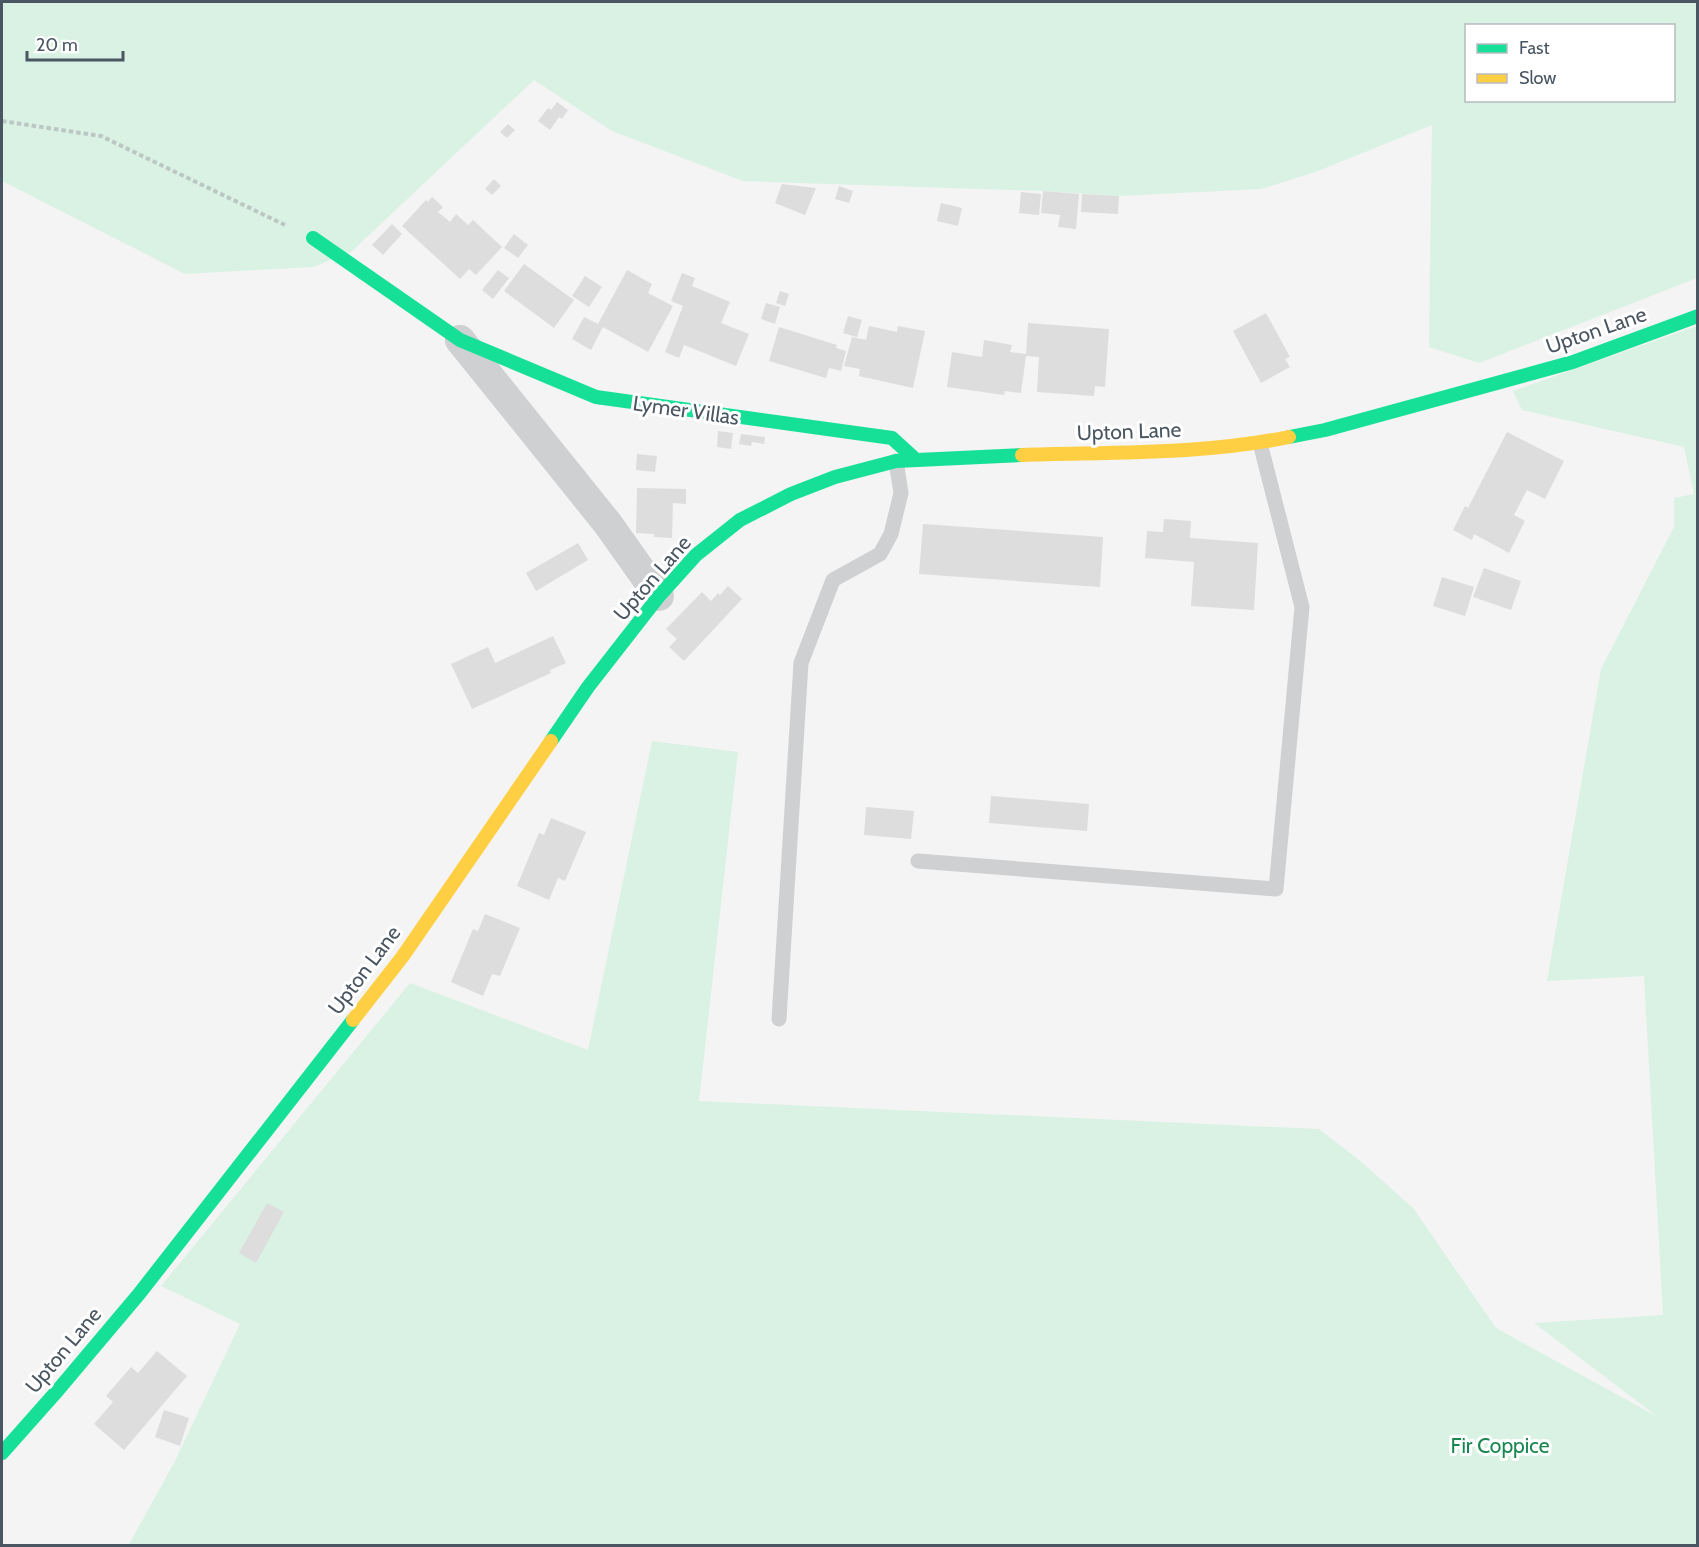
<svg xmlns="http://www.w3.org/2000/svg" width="1699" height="1547" font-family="Cabin,sans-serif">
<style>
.green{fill:#d9f2e3;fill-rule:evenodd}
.building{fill:#ddddde}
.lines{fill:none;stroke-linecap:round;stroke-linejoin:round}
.path{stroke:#bcc7c4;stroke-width:4;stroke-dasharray:4.5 3;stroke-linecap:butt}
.lane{stroke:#ced0d2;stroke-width:15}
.street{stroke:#ced0d2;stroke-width:30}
.fast{stroke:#16e098;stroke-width:14}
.slow{stroke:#ffcf43;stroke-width:14}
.labels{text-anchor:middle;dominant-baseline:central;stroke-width:6;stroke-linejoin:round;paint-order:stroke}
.street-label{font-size:21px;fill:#4a5661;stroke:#fff}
.park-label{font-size:21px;fill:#17864f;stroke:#fff}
</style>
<rect width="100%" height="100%" fill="#f4f4f4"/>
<!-- green -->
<g class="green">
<path d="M2,2H1697V278L1479,363L1429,347L1432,125L1318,171L1261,189L1119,196L1043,191L743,181L612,131L534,80L351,252L313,267L185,274L2,181ZM1466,26H1674V100H1466Z"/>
<path d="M1697,326V1545L128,1546L174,1463L240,1324L161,1286L410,983L588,1050L652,741L738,752L699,1101L1319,1129L1358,1159L1413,1208L1496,1328L1658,1417L1534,1323L1663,1315L1644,976L1547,981L1601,669L1674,527V498L1694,494L1684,447L1522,410L1513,391Z"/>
</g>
<!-- building -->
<g class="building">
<path d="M557,102L568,110L562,119L559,117L550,130L538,121L548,108L551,110Z"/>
<path d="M508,124L515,130L507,138L500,132Z"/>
<path d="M494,179L501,186L492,195L485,189Z"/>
<path d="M782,184L816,188L805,215L775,203Z"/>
<path d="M839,186L853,191L849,203L835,199Z"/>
<path d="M1043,191L1079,194L1076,229L1058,227L1060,215L1041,213Z"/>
<path d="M1021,192L1041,194L1039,215L1019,213Z"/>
<path d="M1082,194L1119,196L1118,214L1081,212Z"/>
<path d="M432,197L443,207L438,212L450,222L456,214L468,225L473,220L502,247L476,275L469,269L460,279L402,226L426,200L428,202Z"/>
<path d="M941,203L962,208L958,226L937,221Z"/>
<path d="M392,224L402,234L383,255L372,245Z"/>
<path d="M514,234L528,245L518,258L504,248Z"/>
<path d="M524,264L574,300L554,328L504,291Z"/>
<path d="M498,270L509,278L493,299L482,290Z"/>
<path d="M627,270L652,284L648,293L673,306L648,352L603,327L591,350L572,339L584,317L598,324Z"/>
<path d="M682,273L695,278L692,286L730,302L721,323L749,334L736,366L684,345L679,358L665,352L683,306L671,301Z"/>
<path d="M585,276L602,287L589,307L572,296Z"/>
<path d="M780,291L789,294L785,306L776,303Z"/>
<path d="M766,303L780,307L775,324L761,319Z"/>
<path d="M1266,313L1290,357L1285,359L1290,367L1261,383L1233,331Z"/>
<path d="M848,316L862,320L857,337L843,333Z"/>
<path d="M1028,323L1109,329L1105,387L1095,386L1094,396L1037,392L1039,357L1026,356L1021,393L1005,391L1004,395L947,387L952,352L982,357L984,340L1012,345L1010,352L1026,354Z"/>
<path d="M869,326L897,332L898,326L925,331L913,388L859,376L860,369L844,366L852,337L866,340Z"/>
<path d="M779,327L837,345L836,348L846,351L841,371L829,368L826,378L769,361Z"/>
<path d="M718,431L733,433L731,449L717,447Z"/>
<path d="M1507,432L1564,461L1545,499L1527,490L1514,515L1525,521L1509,553L1474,534L1472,540L1453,530L1465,506L1468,508Z"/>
<path d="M741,434L765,437L764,444L752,442L751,446L739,444Z"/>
<path d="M637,454L657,456L655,472L636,470Z"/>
<path d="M637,488L686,489V504L673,503L672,538L654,537V534L636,533Z"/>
<path d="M1164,519L1191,521L1190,538L1258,543L1254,610L1191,606L1194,562L1145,558L1147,531L1163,532Z"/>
<path d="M923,524L1103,537L1100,587L919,574Z"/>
<path d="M578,543L588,560L536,591L526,573Z"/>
<path d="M1484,568L1521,581L1511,610L1473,597Z"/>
<path d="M1442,577L1474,587L1465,616L1433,606Z"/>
<path d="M728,586L742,599L684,661L669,647L677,639L666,629L702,592L711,601L718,593L720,595Z"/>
<path d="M553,636L566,663L550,670L551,673L472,709L451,664L488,647L495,663Z"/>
<path d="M991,796L1089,804L1087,831L989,823Z"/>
<path d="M866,807L914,811L911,839L864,835Z"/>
<path d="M551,818L586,832L565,881L558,878L549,900L517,886L539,833L544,835Z"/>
<path d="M485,914L520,928L500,976L492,974L483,996L451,982L473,929L478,931Z"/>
<path d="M267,1203L284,1212L256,1263L239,1253Z"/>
<path d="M157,1351L187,1376L124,1450L94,1424L113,1402L106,1396L131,1367L138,1373Z"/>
<path d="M164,1410L189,1418L180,1446L155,1437Z"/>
</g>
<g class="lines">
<!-- path -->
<path class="path" d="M2,121L101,136L285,225"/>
<!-- lane -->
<g class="lane">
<path d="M918,861L1276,889L1302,607L1260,443"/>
<path d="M779,1019L801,663L833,580L880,554L891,534L901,493L896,461"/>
</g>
<!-- street -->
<path class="street" d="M460,340L608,524L659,596"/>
<!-- fast -->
<g class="fast">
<path d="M313,238L460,340L596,397L892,438L915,459"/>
<path d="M1289,437L1325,430L1573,362L1698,316"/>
<path d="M551,741L588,687L659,596L696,555L740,520L791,494L835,477L896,461L1022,455"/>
<path d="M2,1453L58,1390L139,1294L353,1020"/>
</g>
<!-- slow -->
<g class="slow">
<path d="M1022,455C1111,452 1201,455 1289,437"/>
<path d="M353,1020L403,956L551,741"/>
</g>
</g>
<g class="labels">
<!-- street labels -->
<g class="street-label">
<text transform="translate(1596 330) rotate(-19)">Upton Lane</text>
<text transform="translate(686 410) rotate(8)">Lymer Villas</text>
<text transform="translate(1129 431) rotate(-2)">Upton Lane</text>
<text transform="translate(652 578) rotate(-49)">Upton Lane</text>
<text transform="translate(364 970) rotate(-53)">Upton Lane</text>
<text transform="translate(63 1350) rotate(-50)">Upton Lane</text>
</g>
<!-- park labels -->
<g class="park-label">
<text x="1500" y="1445">Fir Coppice</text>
</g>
</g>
<!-- border -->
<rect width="1699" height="1547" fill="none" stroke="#4a5661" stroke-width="6"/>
<!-- legend -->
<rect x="1465" y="24" width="210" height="78" fill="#ffffff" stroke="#b7bbc0" stroke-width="1.5"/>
<rect x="1477" y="44" width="30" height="9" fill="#16e098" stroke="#b7bbc0" stroke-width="1.5"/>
<text x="1519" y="54" font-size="18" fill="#4a5661">Fast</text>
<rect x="1477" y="74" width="30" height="9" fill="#ffcf43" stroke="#b7bbc0" stroke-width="1.5"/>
<text x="1519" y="84" font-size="18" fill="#4a5661">Slow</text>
<!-- scale -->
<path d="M27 51v9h96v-9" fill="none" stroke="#4a5661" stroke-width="3"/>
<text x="36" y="51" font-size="18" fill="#4a5661" stroke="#ffffff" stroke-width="4.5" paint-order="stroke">20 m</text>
</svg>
